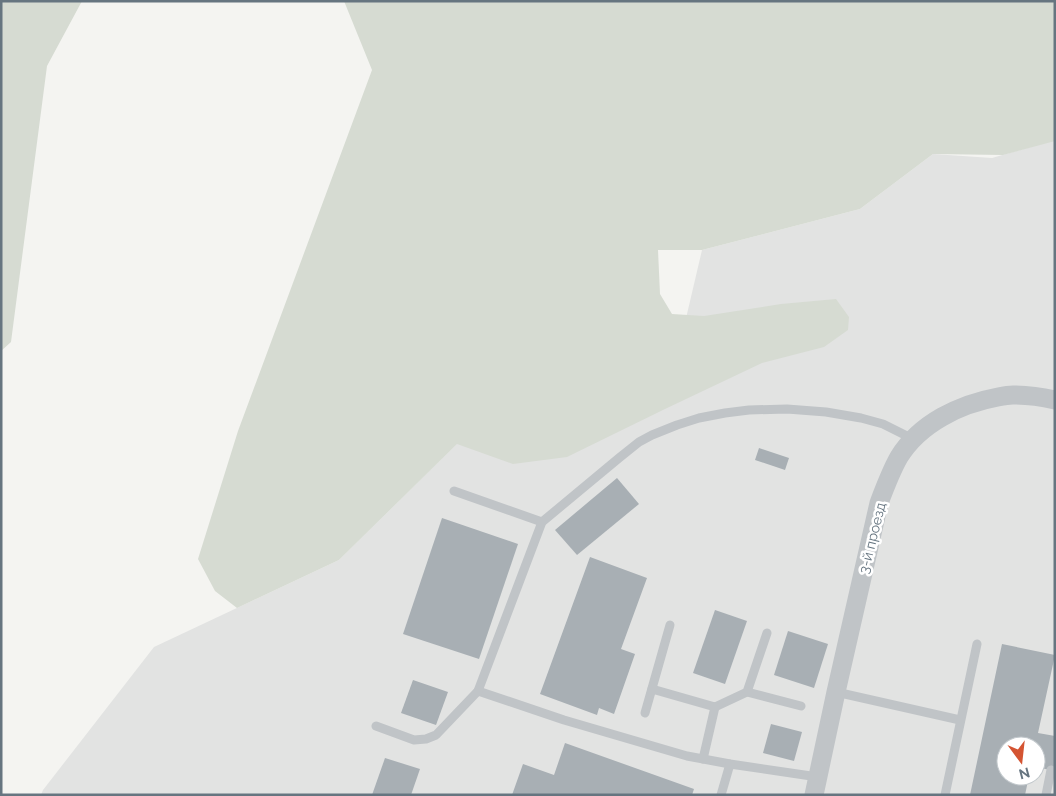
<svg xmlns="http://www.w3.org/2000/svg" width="1056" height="796" font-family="Raleway,sans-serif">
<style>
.built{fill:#e2e3e2;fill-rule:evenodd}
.green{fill:#d6dbd2}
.building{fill:#a8afb4}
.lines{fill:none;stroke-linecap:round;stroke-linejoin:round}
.lane{stroke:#c0c4c7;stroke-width:9}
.street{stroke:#c0c4c7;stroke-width:19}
.labels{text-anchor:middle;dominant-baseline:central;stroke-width:5;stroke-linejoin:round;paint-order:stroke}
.street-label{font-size:14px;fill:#667580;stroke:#fff}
</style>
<rect width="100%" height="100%" fill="#f4f4f1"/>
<!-- built -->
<path class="built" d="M1055,140V795H41L43,790L154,647L339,560L481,420L665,408L702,250L860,209L933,154L992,158ZM1006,746H1036V776H1006Z"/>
<!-- green -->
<g class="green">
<path d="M1,1H82L47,66L11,342L1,351Z"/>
<path d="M344,1H1055V141L1003,155L933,154L860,209L702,250H658L660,294L672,314L704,316L781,304L836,299L849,317L848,330L824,347L762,363L665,409L567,457L513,464L457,444L339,560L237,608L215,591L198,559L238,431L372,70Z"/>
</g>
<!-- building -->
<g class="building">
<path d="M759,448L789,458L785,470L755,460Z"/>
<path d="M617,478L639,504L577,555L555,530Z"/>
<path d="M442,518L518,544L479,659L403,634Z"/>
<path d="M590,557L647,578L621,649L635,654L614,714L599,708L597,715L540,694Z"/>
<path d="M715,610L747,621L725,684L693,673Z"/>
<path d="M788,631L828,644L814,688L774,675Z"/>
<path d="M1002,644L1055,655L1038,733L1055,736V771L1036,767V746H1006V776H1029L1025,795H970Z"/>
<path d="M413,680L448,692L436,725L401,713Z"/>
<path d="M771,724L802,732L794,761L763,753Z"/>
<path d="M565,743L694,789L692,795H512L523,764L554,775Z"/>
<path d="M385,758L420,769L411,795H372Z"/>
</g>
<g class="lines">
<!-- lane -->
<g class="lane">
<path d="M454,491L542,522"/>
<path d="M652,689L715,707L747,692L767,633"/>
<path d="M478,691L564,720L687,756L730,764L818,777"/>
<path d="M747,692L801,706"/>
<path d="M836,692L960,720"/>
<path d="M645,713L670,625"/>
<path d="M376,726L414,740L426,739L436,735L478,691L542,522L619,458L639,442L652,435L677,425L699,418L725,413L749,410L787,409L826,412L861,418L883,424L913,439"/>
<path d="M703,759L715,707"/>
<path d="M721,795L730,764"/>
<path d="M945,795L977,644"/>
<path d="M1046,795L1051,770"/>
</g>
<!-- street -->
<path class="street" d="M814,795L836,692L879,503C885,487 891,471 899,457C920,423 960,404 998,397C1003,396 1008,395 1013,395C1026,395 1042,397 1055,400"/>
</g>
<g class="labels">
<!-- street labels -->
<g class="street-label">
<text transform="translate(872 538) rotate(-76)">3-й проезд</text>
</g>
</g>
<!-- border -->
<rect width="1056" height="796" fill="none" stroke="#667580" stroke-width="5"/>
<!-- north arrow -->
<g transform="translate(1021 761) rotate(165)"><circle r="24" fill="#ffffff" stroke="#c2c8cc"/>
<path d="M0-4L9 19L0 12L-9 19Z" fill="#d45432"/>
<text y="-8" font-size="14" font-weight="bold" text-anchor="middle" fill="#667580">N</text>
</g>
</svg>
